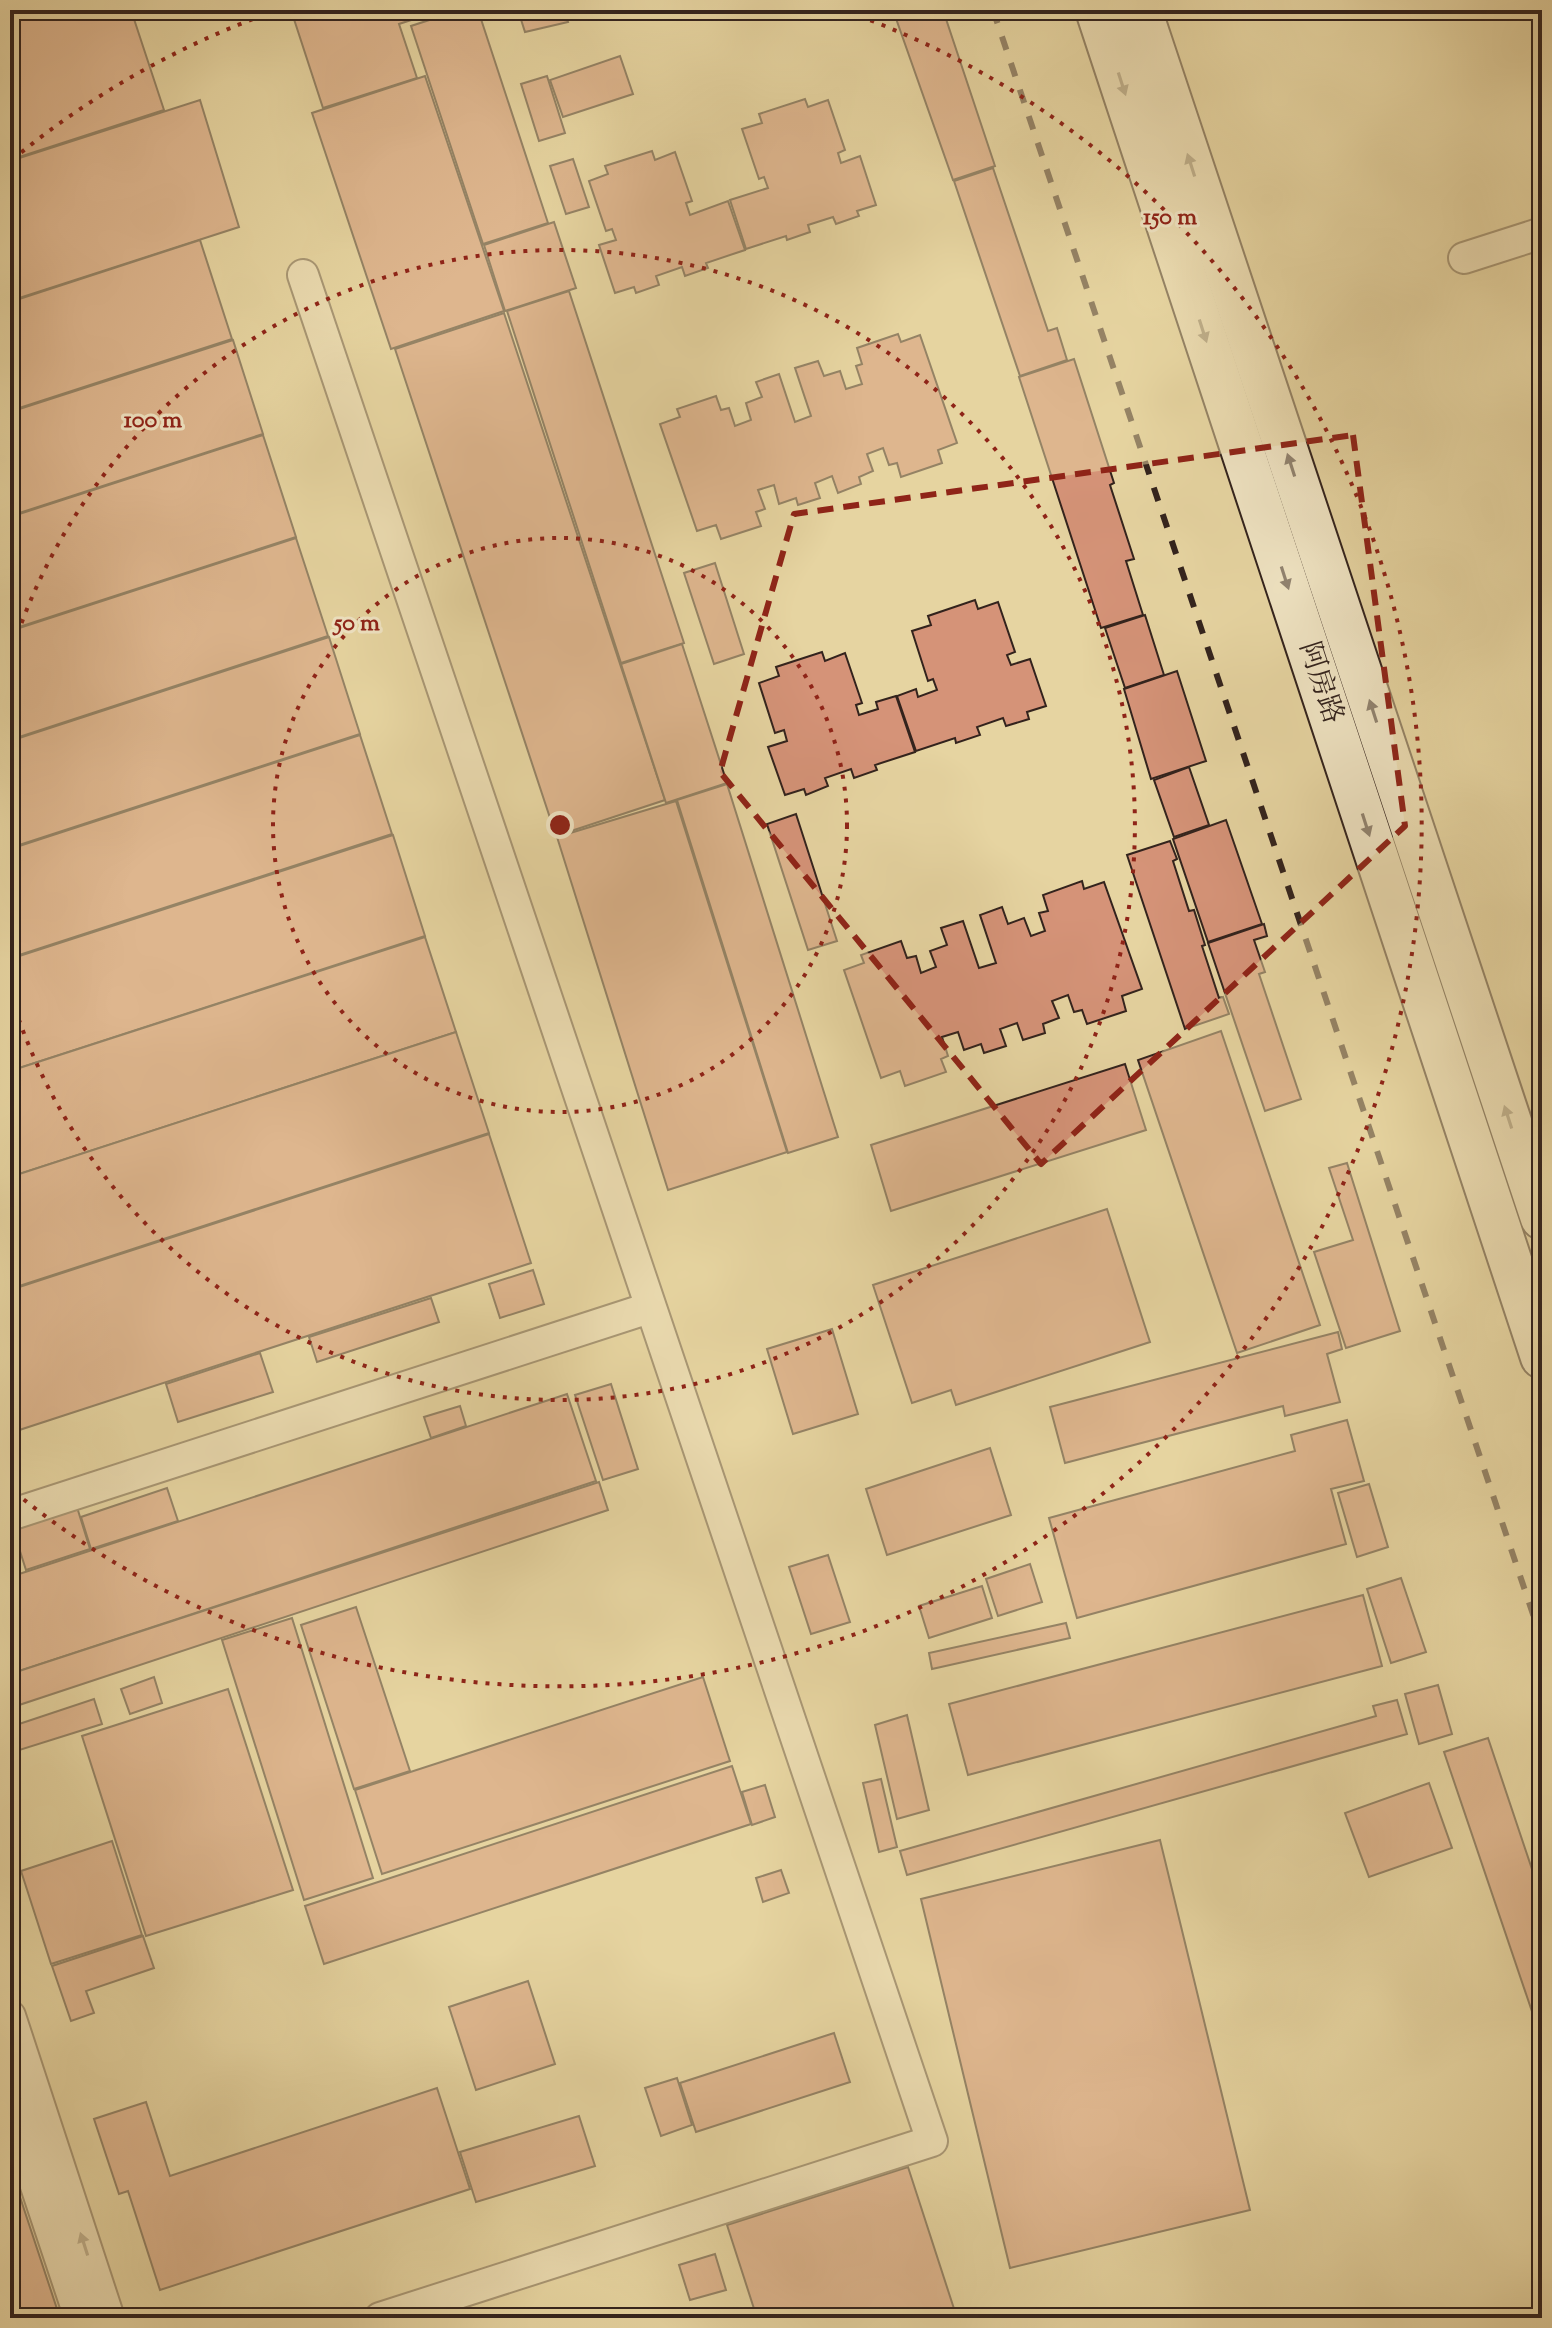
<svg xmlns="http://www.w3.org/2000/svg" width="1552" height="2328" font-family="'Sorts Mill Goudy','Noto Serif SC',serif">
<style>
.building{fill:#d59378;stroke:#33231d;stroke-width:2}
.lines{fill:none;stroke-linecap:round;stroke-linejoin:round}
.street-casing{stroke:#604f3e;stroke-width:34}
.secondary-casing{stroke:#33231d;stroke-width:46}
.street{stroke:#efe3c2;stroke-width:30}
.secondary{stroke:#efe3c2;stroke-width:42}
.rail{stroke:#33231d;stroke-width:6;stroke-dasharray:14 14;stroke-linecap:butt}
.oneway{fill:#918370}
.marked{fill:none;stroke:#8f2418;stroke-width:6;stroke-dasharray:16 10;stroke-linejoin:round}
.ring{fill:none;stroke:#8f2418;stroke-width:4;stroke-dasharray:4 8}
.labels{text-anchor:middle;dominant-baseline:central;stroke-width:6;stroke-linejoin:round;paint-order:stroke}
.street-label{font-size:28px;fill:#33231d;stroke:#efe3c2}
.centre{fill:#8f2418;stroke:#efe3c2;stroke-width:4}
.ring-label{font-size:24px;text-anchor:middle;font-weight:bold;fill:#8f2418;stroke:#efe3c2;stroke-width:6;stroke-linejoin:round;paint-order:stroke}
</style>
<rect width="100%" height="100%" fill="#e6d4a1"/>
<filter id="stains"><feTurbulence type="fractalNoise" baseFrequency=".0025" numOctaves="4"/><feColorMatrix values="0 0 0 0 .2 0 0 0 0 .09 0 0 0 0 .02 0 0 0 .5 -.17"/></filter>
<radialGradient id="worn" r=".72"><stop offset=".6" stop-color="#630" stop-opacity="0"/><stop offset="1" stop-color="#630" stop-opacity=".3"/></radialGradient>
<!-- building -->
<g class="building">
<path d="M10,10H131L164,110L10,160Z"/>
<path d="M291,10H442L399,24L417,78L323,108Z"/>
<path d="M460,10H478L548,223L483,244L411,26Z"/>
<path d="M518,10H575L565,13L568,22L525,32Z"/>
<path d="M893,10H943L995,166L953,180Z"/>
<path d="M620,56L633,94L563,117L550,80Z"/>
<path d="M425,76L504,311L391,349L312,113Z"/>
<path d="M547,76L565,133L539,141L521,84Z"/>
<path d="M805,99L808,107L828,100L845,150L838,153L841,163L860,156L876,205L857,211L859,216L836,224L833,217L808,225L810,232L787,240L786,236L746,249L730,200L768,188L764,177L759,179L742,129L762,123L759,114Z"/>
<path d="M200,100L239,227L10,301V161Z"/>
<path d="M652,151L655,160L675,152L692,201L686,203L690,215L728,201L745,250L706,263L708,268L685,276L682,267L656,276L659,285L636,293L634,287L615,293L599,245L616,240L612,229L606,231L589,181L608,174L605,166Z"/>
<path d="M573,159L589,207L566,214L550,166Z"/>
<path d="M993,168L1048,331L1057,328L1067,360L1020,376L954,181Z"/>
<path d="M554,222L576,288L505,311L484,245Z"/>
<path d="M200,240L232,339L10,411V302Z"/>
<path d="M569,291L684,643L621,663L507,311Z"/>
<path d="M504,313L665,800L556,836L395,349Z"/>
<path d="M898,334L901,342L920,335L957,443L938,450L942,463L901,477L897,463L889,465L883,448L867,454L873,471L859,477L861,484L838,493L832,476L815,483L820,498L798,505L796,498L779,504L774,485L758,490L765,509L756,512L761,526L721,539L716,525L697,531L660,424L680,417L677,409L716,396L721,410L729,408L735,426L751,420L746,403L762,397L756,382L779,374L795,422L811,416L795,368L818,361L824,376L840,371L846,389L862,384L856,366L862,364L857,348Z"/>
<path d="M233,340L263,434L10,516V412Z"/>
<path d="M1074,359L1114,483L1110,485L1134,559L1126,561L1143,615L1101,628L1019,377Z"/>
<path d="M263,435L296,537L10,630V517Z"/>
<path d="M296,538L328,636L10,740V631Z"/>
<path d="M715,563L744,654L714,664L684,573Z"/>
<path d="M975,600L978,609L998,602L1015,652L1007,655L1011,665L1030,659L1046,706L1027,712L1029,719L1006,726L1003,718L977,727L980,735L956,743L955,738L916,751L897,696L916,689L918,697L937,690L933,679L928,681L912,631L931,625L928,616Z"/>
<path d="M1145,615L1164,675L1125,688L1105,628Z"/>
<path d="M329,637L360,734L10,848V741Z"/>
<path d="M682,644L727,783L666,803L621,664Z"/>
<path d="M822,652L825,661L845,653L862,703L856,705L859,715L878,709L876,702L896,696L915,752L875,765L877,770L854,778L851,769L825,778L828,786L806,795L804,789L785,795L768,747L787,741L784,730L775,733L759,683L779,676L776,667Z"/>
<path d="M1177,671L1206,761L1151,779L1124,689Z"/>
<path d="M360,735L392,834L10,958V849Z"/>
<path d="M1189,767L1209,825L1174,837L1154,780Z"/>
<path d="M727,784L838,1137L788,1153L677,800Z"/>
<path d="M676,801L787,1152L668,1190L557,837Z"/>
<path d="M796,814L837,941L808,950L767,824Z"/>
<path d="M1226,820L1262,924L1208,942L1173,839Z"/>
<path d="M393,835L425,936L10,1071V959Z"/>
<path d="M1170,841L1177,859L1173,861L1189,911L1194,910L1205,945L1202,946L1219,998L1223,997L1229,1014L1185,1029L1127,855Z"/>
<path d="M1082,881L1084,889L1104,882L1142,989L1122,996L1126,1011L1087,1024L1082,1010L1074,1012L1068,995L1052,1001L1059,1018L1043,1024L1045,1033L1023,1040L1017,1023L1000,1029L1006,1046L984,1053L981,1044L964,1050L958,1032L942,1037L948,1056L941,1059L946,1072L905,1086L900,1071L881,1078L844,970L864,963L861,955L901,941L907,958L916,956L921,973L936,967L930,951L947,945L941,928L963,921L979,968L996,963L980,915L1002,907L1008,924L1024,918L1031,936L1045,931L1039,913L1048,911L1043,895Z"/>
<path d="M1264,924L1267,936L1254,940L1265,972L1259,974L1301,1099L1265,1111L1208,943Z"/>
<path d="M425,937L456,1032L10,1177V1071Z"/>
<path d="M1221,1031L1320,1325L1237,1353L1138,1060Z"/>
<path d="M456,1032L489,1133L10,1289V1177Z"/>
<path d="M1125,1064L1146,1130L891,1211L871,1145Z"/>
<path d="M489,1134L531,1263L10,1433V1290Z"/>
<path d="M1347,1163L1400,1331L1346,1348L1314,1252L1353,1240L1329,1168Z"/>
<path d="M1107,1209L1150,1342L956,1405L951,1390L912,1403L873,1285Z"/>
<path d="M533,1270L544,1304L500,1318L489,1284Z"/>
<path d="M431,1298L439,1322L317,1362L309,1337Z"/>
<path d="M832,1329L858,1414L793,1434L767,1349Z"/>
<path d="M1338,1332L1342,1349L1327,1354L1340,1402L1285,1416L1283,1406L1065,1463L1050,1407Z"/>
<path d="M260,1353L273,1392L178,1422L166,1384Z"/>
<path d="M611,1384L638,1469L603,1480L575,1395Z"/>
<path d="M567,1394L596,1481L10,1674V1577Z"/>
<path d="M460,1406L466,1426L431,1438L424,1417Z"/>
<path d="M1347,1420L1364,1481L1331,1489L1346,1544L1077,1618L1049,1518L1295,1451L1291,1435Z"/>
<path d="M990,1448L1011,1515L887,1555L866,1489Z"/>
<path d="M599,1482L608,1510L10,1708V1674Z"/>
<path d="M1369,1484L1388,1547L1357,1557L1338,1493Z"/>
<path d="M167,1488L178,1521L91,1549L81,1517Z"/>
<path d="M76,1504L90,1549L26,1570L12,1526Z"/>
<path d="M828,1555L850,1622L811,1634L789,1567Z"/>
<path d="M1030,1564L1042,1602L998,1616L986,1579Z"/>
<path d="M1401,1578L1426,1652L1391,1663L1367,1589Z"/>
<path d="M982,1586L992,1618L929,1638L919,1606Z"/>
<path d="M1363,1595L1382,1666L968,1775L949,1704Z"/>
<path d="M356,1607L410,1771L354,1789L301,1625Z"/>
<path d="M292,1618L373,1878L304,1900L222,1640Z"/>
<path d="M1066,1623L1070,1638L932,1669L929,1653Z"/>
<path d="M154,1677L162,1703L130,1714L121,1689Z"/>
<path d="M703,1677L730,1761L382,1874L355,1790Z"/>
<path d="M1438,1685L1452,1734L1419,1744L1405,1694Z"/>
<path d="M228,1689L293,1890L146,1936L82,1736Z"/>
<path d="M94,1699L102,1724L10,1753V1727Z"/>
<path d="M1397,1700L1407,1734L907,1875L900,1851L1376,1716L1373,1706Z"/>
<path d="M907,1715L929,1810L897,1819L875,1725Z"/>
<path d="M1488,1738L1542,1899V2041L1444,1752Z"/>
<path d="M732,1766L751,1824L324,1964L305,1906Z"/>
<path d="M881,1779L897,1847L879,1852L863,1783Z"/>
<path d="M1429,1783L1452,1848L1369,1877L1345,1813Z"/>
<path d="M765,1785L775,1817L752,1825L742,1792Z"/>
<path d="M1160,1840L1250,2210L1010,2268L921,1899Z"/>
<path d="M112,1841L142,1935L51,1964L21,1871Z"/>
<path d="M781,1870L789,1893L763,1902L756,1878Z"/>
<path d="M143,1936L154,1968L86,1991L94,2013L71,2021L52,1966Z"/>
<path d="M528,1981L555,2064L476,2090L449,2007Z"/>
<path d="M834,2033L850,2082L696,2132L680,2083Z"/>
<path d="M677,2078L692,2125L661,2136L645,2088Z"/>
<path d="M437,2088L470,2189L160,2290L128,2191L119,2194L94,2119L146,2102L170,2176Z"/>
<path d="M579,2116L595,2166L476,2202L460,2152Z"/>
<path d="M908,2167L957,2318H757L727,2225Z"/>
<path d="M19,2194L60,2318H10V2197Z"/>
<path d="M715,2254L726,2290L690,2300L679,2265Z"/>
</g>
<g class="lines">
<defs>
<g id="street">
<path d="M1464,258L1542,233"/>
<path d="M303,275L932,2141L380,2318"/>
<path d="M10,1515L649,1308"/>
<path d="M10,2016L109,2318"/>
<path d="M10,2108L80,2318"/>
</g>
<g id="secondary">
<path d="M1097,10L1542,1357"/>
<path d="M1140,10L1542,1218"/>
</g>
</defs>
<!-- street casing -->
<use href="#street" class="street-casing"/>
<!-- secondary casing -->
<use href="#secondary" class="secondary-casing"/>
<!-- street -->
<use href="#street" class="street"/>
<!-- secondary -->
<use href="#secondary" class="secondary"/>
<!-- rail -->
<path class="rail" d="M993,10L1542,1641"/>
</g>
<!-- one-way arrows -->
<defs><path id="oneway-solid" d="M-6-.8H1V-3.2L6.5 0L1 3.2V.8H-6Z" transform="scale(2)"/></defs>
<g class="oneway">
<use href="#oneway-solid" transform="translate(1122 84) rotate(72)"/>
<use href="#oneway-solid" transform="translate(1191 165) rotate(-108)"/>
<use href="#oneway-solid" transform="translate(1203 331) rotate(72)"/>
<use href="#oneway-solid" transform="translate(1291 465) rotate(-108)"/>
<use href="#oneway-solid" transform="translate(1285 578) rotate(72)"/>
<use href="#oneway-solid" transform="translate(1373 711) rotate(-108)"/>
<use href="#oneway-solid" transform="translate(1366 825) rotate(72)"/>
<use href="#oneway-solid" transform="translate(1508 1117) rotate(-108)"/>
<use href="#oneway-solid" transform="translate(84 2244) rotate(-108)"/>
</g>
<!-- marked area -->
<path d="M0 0H1552V2328H0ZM1353,435L1405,826L1041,1164L720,772L794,514Z" fill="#e6d4a1" fill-opacity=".55" fill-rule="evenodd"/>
<path class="marked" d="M1353,435L1405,826L1041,1164L720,772L794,514Z"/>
<!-- distance rings -->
<g class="ring">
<circle cx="560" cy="825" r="287"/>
<path d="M10 657A575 575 0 1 1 10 993"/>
<path d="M12 160A862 862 0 0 1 272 12M848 12A862 862 0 1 1 12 1490"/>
</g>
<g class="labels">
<!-- street labels -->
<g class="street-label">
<text transform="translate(1320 683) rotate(72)">阿房路</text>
</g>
</g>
<circle cx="560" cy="825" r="12" class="centre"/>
<g class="ring-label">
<text x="1170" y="224">150 m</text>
<text x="153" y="427">100 m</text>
<text x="357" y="630">50 m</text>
</g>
<!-- margin -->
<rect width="1552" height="2328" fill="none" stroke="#e6d4a1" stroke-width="40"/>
<rect x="12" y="12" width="1528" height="2304" fill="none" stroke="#33231d" stroke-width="4"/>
<rect x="20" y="20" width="1512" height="2288" fill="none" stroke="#33231d" stroke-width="2"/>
<rect width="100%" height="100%" filter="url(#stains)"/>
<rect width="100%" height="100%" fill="url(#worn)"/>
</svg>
